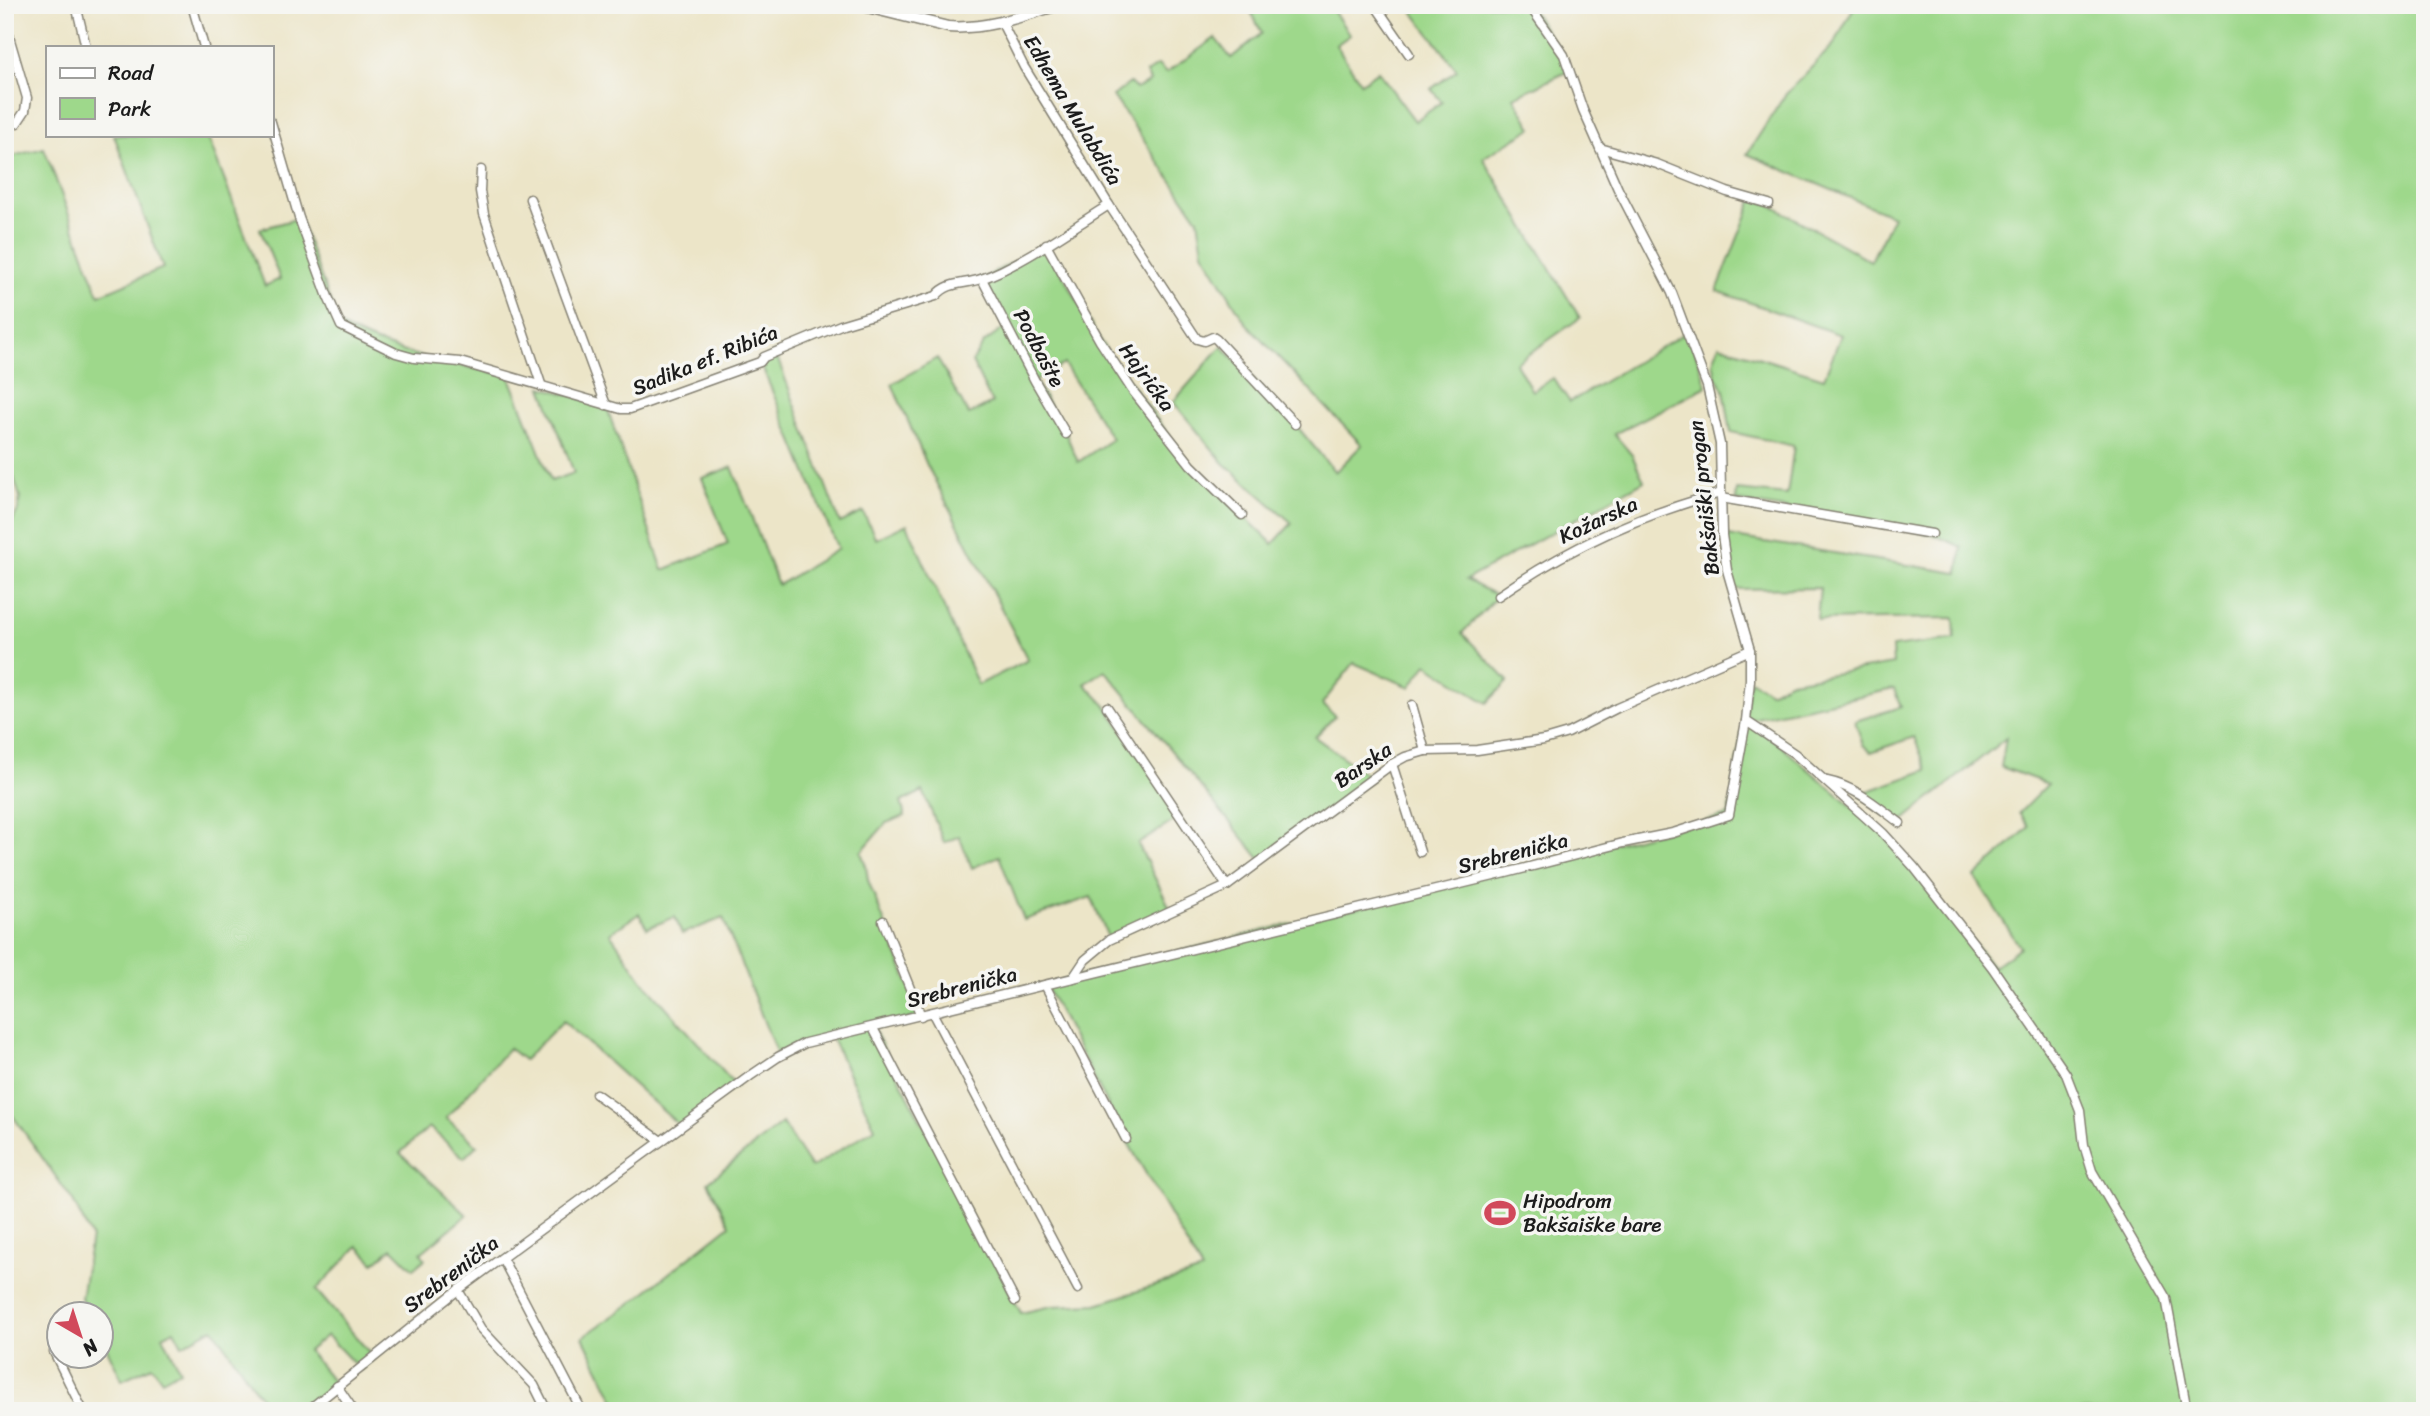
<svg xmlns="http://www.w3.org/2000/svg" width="2430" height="1416" font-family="Sriracha,sans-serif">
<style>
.green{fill:#9ed88b;stroke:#5d7a54;stroke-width:2;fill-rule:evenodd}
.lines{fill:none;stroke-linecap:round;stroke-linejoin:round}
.minor-casing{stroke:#848072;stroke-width:11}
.tertiary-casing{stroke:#848072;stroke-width:13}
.minor{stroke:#fff;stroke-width:8}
.tertiary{stroke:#fff;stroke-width:10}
.labels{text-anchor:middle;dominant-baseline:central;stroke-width:7;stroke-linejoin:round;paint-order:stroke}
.street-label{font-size:21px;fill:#1c1c1c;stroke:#f6f6f2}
.poi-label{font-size:21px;fill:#1c1c1c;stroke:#f6f6f2;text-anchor:start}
</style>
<rect width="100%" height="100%" fill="#f6f6f2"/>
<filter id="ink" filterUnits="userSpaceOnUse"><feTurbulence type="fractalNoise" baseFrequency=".0143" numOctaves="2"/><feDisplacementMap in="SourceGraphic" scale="14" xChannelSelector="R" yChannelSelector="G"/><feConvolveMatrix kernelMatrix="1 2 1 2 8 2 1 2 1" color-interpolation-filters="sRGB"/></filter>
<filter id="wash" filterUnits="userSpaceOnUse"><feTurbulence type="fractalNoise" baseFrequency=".00686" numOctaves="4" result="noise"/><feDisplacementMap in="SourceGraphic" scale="28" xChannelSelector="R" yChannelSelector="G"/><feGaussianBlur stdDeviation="1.57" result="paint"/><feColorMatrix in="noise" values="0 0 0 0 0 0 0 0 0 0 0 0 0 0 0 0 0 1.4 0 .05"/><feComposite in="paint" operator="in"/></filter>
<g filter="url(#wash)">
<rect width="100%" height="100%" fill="#ece5c8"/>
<!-- green -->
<path class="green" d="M1260,5H1329L1350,35L1336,45L1361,83L1378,71L1415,121L1442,102L1431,89L1457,70L1408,5H1529L1571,70L1514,97L1532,128L1483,158L1580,318L1516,363L1532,391L1553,378L1570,402L1688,331L1707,386L1614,434L1632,455L1644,481L1466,580L1498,596L1462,633L1508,681L1487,703L1427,664L1410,687L1354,663L1322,704L1335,716L1315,737L1373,779L1261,860L1105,670L1085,684L1107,707L1180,817L1138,844L1171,910L1109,940L1091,897L1024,920L999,856L972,868L959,836L944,843L923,791L901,802L905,816L886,823L861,852L866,866L868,880L921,1016L873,1028L1021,1313L1052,1306L1097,1304L1202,1271L1126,1139L1045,985L1729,815L1750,680L1770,692L1791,681L1893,664L1892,647L1955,639L1954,618L1817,620L1820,588L1733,589L1722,535L1958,573L1962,547L1932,534L1736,501L1737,490L1787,495L1794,446L1731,432L1724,390L1716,377L1713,362L1719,345L1824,378L1841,335L1717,291L1753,199L1769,204L1871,261L1893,216L1747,154L1785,95L1835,43L1855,5H2425V1411H620L583,1337L630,1304L730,1225L708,1182L782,1123L811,1168L875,1128L831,1037L778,1057L723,918L682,934L675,917L647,928L639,914L610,933L643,981L736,1086L681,1127L563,1021L524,1060L509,1048L446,1118L477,1145L464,1158L429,1127L400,1153L467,1215L421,1253L425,1259L413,1269L392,1248L374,1263L358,1246L316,1290L374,1358L360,1370L327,1335L308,1351L337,1386L307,1411H270L213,1328L182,1345L174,1330L163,1336L180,1370L162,1380L152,1366L122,1380L102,1338V1314H90L81,1298L91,1237L73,1201L5,1105V536L18,510L20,497L5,449V158L44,148L99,295L163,268L114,135H207L265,286L280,279L260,229L299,218L339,325C392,354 451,364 509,375L551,481L574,473L542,387L606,405L663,570L728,544L702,478L732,467L778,585L838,549L760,362L775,352L840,523L863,512L876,539L907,524L978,685L1028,660L927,465L892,384L937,358L969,415L992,403L972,362L984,343L1007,326L982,279L1046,244L1100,341L1191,465L1273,544L1292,523L1224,463L1173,402L1222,346L1295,424L1335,472L1362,445L1245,322L1203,252L1198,219L1113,96L1130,83L1136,89L1150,81L1146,73L1158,65L1166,73L1215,38L1231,58L1262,33L1251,12ZM1064,364L1112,439L1078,462L1066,434L1035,381ZM1894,689L1901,707L1855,721L1863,745L1871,752L1914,737L1927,770L1860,794L1900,823L2006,738L2001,767L2048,784L2019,813L2029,827L1975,877L2020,947L1993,967L1883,833L1767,734L1747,720Z"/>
</g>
<g filter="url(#ink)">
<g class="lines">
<defs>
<g id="minor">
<path d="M76,5L86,47"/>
<path d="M192,5L204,47"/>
<path d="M1375,5L1409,54"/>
<path d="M5,23L27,98L25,111L17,123"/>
<path d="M271,122L299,218L328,297L341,326L396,353L414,358L460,362L621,409H630L760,362L764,357L843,324L936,296C949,281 963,285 981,279C1020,266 1073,227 1109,205L1024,67L1001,21"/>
<path d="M1600,148L1657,164L1727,192L1769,204"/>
<path d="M481,170L480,191L484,214L542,387"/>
<path d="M530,199L606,405"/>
<path d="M1109,205L1197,339L1204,341L1213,337L1216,339L1295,424"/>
<path d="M1046,244L1100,341L1132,390L1191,465L1242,515"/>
<path d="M982,279L1035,381L1066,434"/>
<path d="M1721,498L1932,534"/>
<path d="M1498,596C1566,549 1641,514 1721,493"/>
<path d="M1412,705L1425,751"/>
<path d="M1107,707L1227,886"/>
<path d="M1746,721L1795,754L1883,833L1914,867L1992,967L2066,1074L2080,1110L2084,1145L2092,1171L2166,1298L2187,1411"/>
<path d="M1392,764L1420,852"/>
<path d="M1827,781C1856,787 1877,806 1900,823"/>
<path d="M883,921L921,1016"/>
<path d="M1073,978L1085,960L1109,940L1227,886L1392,764L1405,757L1425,751L1477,750L1544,740L1568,733L1617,708L1750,650"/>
<path d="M1045,985L1126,1139"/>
<path d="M933,1014L1078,1289"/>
<path d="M873,1028L1015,1301"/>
<path d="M596,1094L661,1141"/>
<path d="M502,1258L582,1411"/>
<path d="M458,1290L481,1329L534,1385L547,1411"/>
<path d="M54,1352L83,1411"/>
<path d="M337,1386L354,1411"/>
<path d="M307,1411L458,1290L750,1076L778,1057L805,1043L1506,873L1623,843L1673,833L1729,815L1746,721L1750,680V650L1727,570L1722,535L1720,444L1707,386L1672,293L1618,189L1583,110L1564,55L1529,5"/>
</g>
<path id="tertiary" d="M859,5L948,27C985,30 1023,16 1058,5"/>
</defs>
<!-- minor casing -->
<use href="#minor" class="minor-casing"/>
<!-- tertiary casing -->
<use href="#tertiary" class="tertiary-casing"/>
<!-- minor -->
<use href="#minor" class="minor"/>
<!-- tertiary -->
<use href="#tertiary" class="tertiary"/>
</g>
</g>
<!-- icons -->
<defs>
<symbol id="stadium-bare" viewBox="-9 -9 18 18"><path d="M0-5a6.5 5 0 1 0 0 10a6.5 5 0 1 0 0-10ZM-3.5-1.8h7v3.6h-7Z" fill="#d1495b" stroke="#f6f6f2" stroke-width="2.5" paint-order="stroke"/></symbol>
</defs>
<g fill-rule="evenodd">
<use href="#stadium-bare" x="1478" y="1191" width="44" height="44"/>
</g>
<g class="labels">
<!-- street labels -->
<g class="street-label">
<text transform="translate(1073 110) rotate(59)">Edhema Mulabdića</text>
<text transform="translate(1039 348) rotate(62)">Podbašte</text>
<text transform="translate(705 360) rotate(-22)">Sadika ef. Ribića</text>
<text transform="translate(1147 377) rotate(54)">Hajrićka</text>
<text transform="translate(1704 498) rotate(-96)">Bakšaiški progan</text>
<text transform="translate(1598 520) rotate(-25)">Kožarska</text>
<text transform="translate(1363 765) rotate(-34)">Barska</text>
<text transform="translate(1513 853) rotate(-14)">Srebrenička</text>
<text transform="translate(962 987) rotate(-14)">Srebrenička</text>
<text transform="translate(451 1274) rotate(-37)">Srebrenička</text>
</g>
<!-- poi labels -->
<g class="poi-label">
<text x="1523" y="1201">Hipodrom<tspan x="1523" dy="24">Bakšaiške bare</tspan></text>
</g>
</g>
<!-- margin -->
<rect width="2430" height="1416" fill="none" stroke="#f6f6f2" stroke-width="28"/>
<!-- legend -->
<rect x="46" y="46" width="228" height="91" fill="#f6f6f2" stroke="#9f9f9c" stroke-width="2"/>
<rect x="60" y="68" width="35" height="10" fill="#ffffff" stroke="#9f9f9c" stroke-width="2"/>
<text x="108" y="80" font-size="21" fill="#1c1c1c">Road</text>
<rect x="60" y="98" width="35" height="21" fill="#9ed88b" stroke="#9f9f9c" stroke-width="2"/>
<text x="108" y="116" font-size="21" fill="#1c1c1c">Park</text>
<!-- north arrow -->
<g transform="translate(80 1335) rotate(141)"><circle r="33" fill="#f6f6f2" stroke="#9f9f9c" stroke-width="2"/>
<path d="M0-5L12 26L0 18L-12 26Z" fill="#d1495b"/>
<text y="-10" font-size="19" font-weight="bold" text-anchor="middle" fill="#1c1c1c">N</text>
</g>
</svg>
